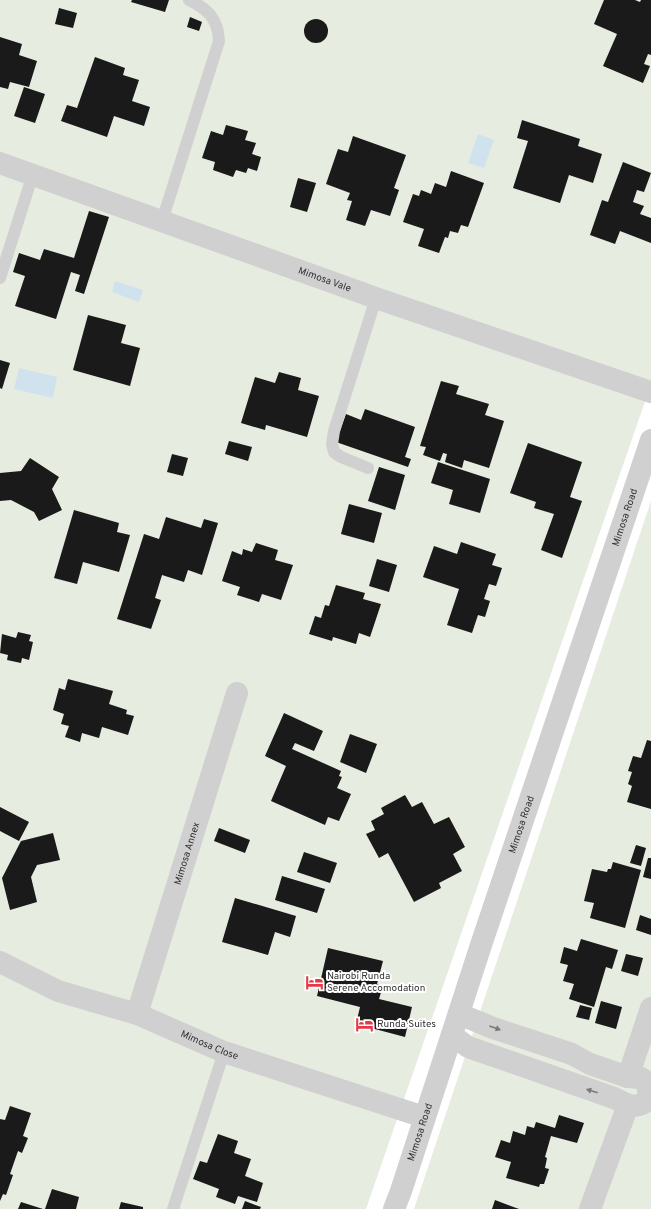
<svg xmlns="http://www.w3.org/2000/svg" width="651" height="1209" font-family="Overpass,sans-serif">
<style>
.green{fill:#e6ecdf}
.water{fill:#cfe2ee}
.building{fill:#1a1a1a}
.lines{fill:none;stroke-linecap:round;stroke-linejoin:round}
.service{stroke:#d0d0d0;stroke-width:12}
.minor{stroke:#d0d0d0;stroke-width:22}
.oneway{fill:#7a7a7a}
.labels{text-anchor:middle;dominant-baseline:central;stroke-width:4;stroke-linejoin:round;paint-order:stroke}
.street-label{font-size:10px;fill:#333;stroke:#fff}
.poi-label{font-size:10px;fill:#333;stroke:#fff;text-anchor:start}
</style>
<rect width="100%" height="100%" fill="#fff"/>
<!-- green -->
<g class="green">
<path d="M0,0H651V384L366,1209H0Z"/>
<path d="M651,501V1209H414Z"/>
</g>
<!-- water -->
<g class="water">
<path d="M478,134L494,140L484,168L468,163Z"/>
<path d="M115,281L143,290L139,302L112,292Z"/>
<path d="M19,368L57,377L53,398L14,389Z"/>
</g>
<!-- building -->
<g class="building">
<path d="M132,0H169L165,12L131,2Z"/>
<path d="M604,0H635L640,2L641,0H651V55L648,54L644,64L650,66L643,83L603,66L617,34L594,24Z"/>
<path d="M59,8L77,13L73,28L55,24Z"/>
<path d="M190,17L202,22L199,31L187,27Z"/>
<circle cx="316" cy="31" r="12"/>
<path d="M0,37L22,44L19,55L37,61L29,87L10,82L8,89L0,87Z"/>
<path d="M95,57L125,68L123,75L139,80L132,101L150,107L144,126L114,116L107,137L61,121L67,105L77,108Z"/>
<path d="M24,87L45,94L35,123L14,116Z"/>
<path d="M522,120L580,139L578,146L602,154L593,183L569,175L560,203L513,188L528,141L517,138Z"/>
<path d="M226,125L248,131L245,140L256,143L252,154L261,157L257,171L248,168L246,173L236,170L233,177L213,170L215,162L202,158L211,131L223,135Z"/>
<path d="M353,136L406,155L394,188L399,190L390,216L371,210L365,226L346,220L352,201L347,200L350,193L326,184L338,149L348,152Z"/>
<path d="M623,162L651,173L644,192L637,190L633,202L644,206L640,214L651,218V243L620,231L615,244L590,235L602,200L608,202Z"/>
<path d="M451,171L484,183L468,227L461,225L458,233L450,231L448,238L445,237L439,253L418,246L424,229L403,222L413,194L419,196L421,190L431,194L435,183L446,187Z"/>
<path d="M298,178L316,183L307,212L290,207Z"/>
<path d="M89,211L109,217L84,294L75,291L80,275L71,272L56,319L15,306L25,276L13,272L19,253L40,260L44,249L74,258Z"/>
<path d="M88,315L126,325L121,343L140,348L130,386L73,370Z"/>
<path d="M0,360L10,363L2,389L0,388Z"/>
<path d="M279,372L301,378L298,390L319,396L307,437L266,425L265,430L241,423L255,377L275,383Z"/>
<path d="M441,381L459,386L456,394L489,404L485,415L504,421L489,468L464,460L462,468L445,462L447,454L443,453L440,461L423,455L426,447L420,446Z"/>
<path d="M365,409L415,427L405,457L411,459L408,467L336,442L346,414L361,420Z"/>
<path d="M229,441L252,447L248,461L225,454Z"/>
<path d="M528,443L582,462L570,497L582,501L562,558L541,550L554,514L534,508L536,502L510,493Z"/>
<path d="M172,454L188,458L183,476L167,472Z"/>
<path d="M30,458L59,477L52,489L62,510L39,521L34,512L11,500L0,501V473L21,471Z"/>
<path d="M438,462L490,479L480,513L449,504L453,490L431,483Z"/>
<path d="M379,467L405,475L395,510L368,501Z"/>
<path d="M349,504L382,513L374,543L341,534Z"/>
<path d="M74,510L119,523L117,532L130,535L119,572L83,562L77,584L54,578Z"/>
<path d="M166,517L201,528L204,519L218,523L202,575L188,570L184,582L162,575L155,598L161,600L151,629L117,619L144,534L159,539Z"/>
<path d="M461,542L496,554L492,565L502,568L496,586L489,584L484,599L490,601L485,617L478,615L472,633L447,625L459,589L423,577L434,546L457,554Z"/>
<path d="M256,543L278,550L275,560L293,565L281,600L262,594L259,602L237,595L240,587L222,581L232,551L242,555L243,549L252,552Z"/>
<path d="M377,559L397,565L389,592L369,586Z"/>
<path d="M336,585L365,593L363,599L381,604L370,637L359,633L356,644L333,637L332,641L309,634L315,616L321,618L325,605L329,606Z"/>
<path d="M18,632L31,635L29,641L33,642L29,660L22,658L21,663L7,660L8,655L0,653L2,634L16,638Z"/>
<path d="M68,679L113,691L109,704L127,710L126,714L134,716L128,735L102,727L99,738L82,733L80,742L65,737L69,726L61,724L64,714L53,710L59,688L65,690Z"/>
<path d="M284,713L323,731L314,751L295,743L292,749L341,771L339,776L342,777L337,788L351,794L339,821L328,817L325,825L271,801L286,766L265,756Z"/>
<path d="M350,734L377,744L366,773L340,762Z"/>
<path d="M647,740L651,741V809L627,802L632,786L628,784L632,772L628,771L633,756L641,758Z"/>
<path d="M405,795L412,807L422,802L434,824L449,817L465,847L453,854L462,871L439,883L441,888L414,902L388,853L379,858L366,834L375,830L371,821L384,814L381,808Z"/>
<path d="M0,807L29,822L19,841L0,831Z"/>
<path d="M219,828L250,840L245,853L214,841Z"/>
<path d="M53,833L60,860L37,865L31,877L37,902L10,910L2,878L21,841Z"/>
<path d="M636,845L646,848L641,866L630,863Z"/>
<path d="M304,852L337,863L330,883L297,872Z"/>
<path d="M648,858H651V879L643,877Z"/>
<path d="M613,862L641,870L625,928L590,918L594,903L584,901L592,869L607,872L608,869H611Z"/>
<path d="M282,876L325,889L317,913L275,900Z"/>
<path d="M235,898L296,916L290,937L275,932L268,955L222,942Z"/>
<path d="M640,915L651,919V935L636,930Z"/>
<path d="M581,939L618,950L612,969L606,967L594,1007L569,999L574,984L563,981L568,965L560,963L564,947L577,951Z"/>
<path d="M328,948L383,961L377,984L383,986L379,999L412,1007L405,1037L356,1024L360,1007L317,996Z"/>
<path d="M626,954L643,958L638,976L621,971Z"/>
<path d="M601,1001L622,1007L616,1029L595,1023Z"/>
<path d="M580,1005L592,1008L589,1020L576,1017Z"/>
<path d="M10,1106L31,1113L23,1136L28,1138L22,1153L18,1151L10,1174L13,1175L6,1195L3,1194L0,1201V1119L5,1120Z"/>
<path d="M559,1115L584,1123L577,1143L551,1136L545,1157L547,1158L545,1168L549,1169L544,1184H540L539,1187L506,1178L511,1162L495,1157L501,1140L510,1143L513,1131L525,1135L527,1126L534,1128L536,1122L555,1128Z"/>
<path d="M218,1134L238,1141L234,1153L251,1159L245,1176L263,1183L257,1202L238,1196L235,1204L216,1197L219,1189L193,1179L200,1161L207,1163Z"/>
<path d="M52,1189L79,1197L76,1209H45Z"/>
<path d="M495,1200L519,1209H492Z"/>
<path d="M245,1201L261,1207L260,1209H242Z"/>
<path d="M21,1202L43,1209H18Z"/>
<path d="M121,1202L143,1207V1209H119Z"/>
</g>
<g class="lines">
<!-- service -->
<g class="service">
<path d="M162,221L219,41C218,19 208,9 189,0"/>
<path d="M0,278L33,174"/>
<path d="M368,468L341,457L334,452L332,444L334,431L376,298"/>
<path d="M173,1209L224,1052"/>
</g>
<!-- minor -->
<g class="minor">
<path id="s1" d="M0,163L376,298L651,392"/>
<path id="s2" d="M0,962L58,991L137,1014L224,1052L424,1117"/>
<path id="s3" d="M137,1014L237,693"/>
<path d="M453,1036L468,1047L614,1098C629,1105 634,1110 649,1100L647,1082L641,1078L628,1077L590,1064L572,1054L493,1028L459,1014"/>
<path d="M628,1077L651,1008"/>
<path id="s4" d="M394,1209L401,1191L482,942L651,440"/>
<path d="M590,1209L628,1105"/>
</g>
</g>
<!-- one-way arrows -->
<defs><path id="oneway-solid" d="M-6-.8H1V-3.2L6.5 0L1 3.2V.8H-6Z"/></defs>
<g class="oneway">
<use href="#oneway-solid" transform="translate(495 1028) rotate(20)"/>
<use href="#oneway-solid" transform="translate(592 1091) rotate(-163)"/>
</g>
<!-- icons -->
<defs>
<symbol id="hotel-bare" viewBox="-9 -9 18 18"><path d="M-6-4.5h1.5V1H6V5H4.5V3h-9V5H-6ZM-4 0a1.8 1.8 0 1 1 3.6 0ZM.5 0V-2.5h3Q6-2.5 6 0Z" fill="#e63946" stroke="#fff" stroke-width="2.5" paint-order="stroke"/></symbol>
</defs>
<g fill-rule="evenodd">
<use href="#hotel-bare" x="302" y="970" width="25" height="25"/>
<use href="#hotel-bare" x="352" y="1012" width="25" height="25"/>
</g>
<g class="labels">
<!-- street labels -->
<g class="street-label">
<text stroke="none"><textPath href="#s1" startOffset="345">Mimosa Vale</textPath></text>
<text stroke="none"><textPath href="#s4" startOffset="729">Mimosa Road</textPath></text>
<text stroke="none"><textPath href="#s4" startOffset="405">Mimosa Road</textPath></text>
<text stroke="none"><textPath href="#s3" startOffset="168">Mimosa Annex</textPath></text>
<text stroke="none"><textPath href="#s2" startOffset="226">Mimosa Close</textPath></text>
<text stroke="none"><textPath href="#s4" startOffset="81">Mimosa Road</textPath></text>
</g>
<!-- poi labels -->
<g class="poi-label">
<text x="327" y="976">Nairobi Runda<tspan x="327" dy="12">Serene Accomodation</tspan></text>
<text x="377" y="1024">Runda Suites</text>
</g>
</g>
</svg>
